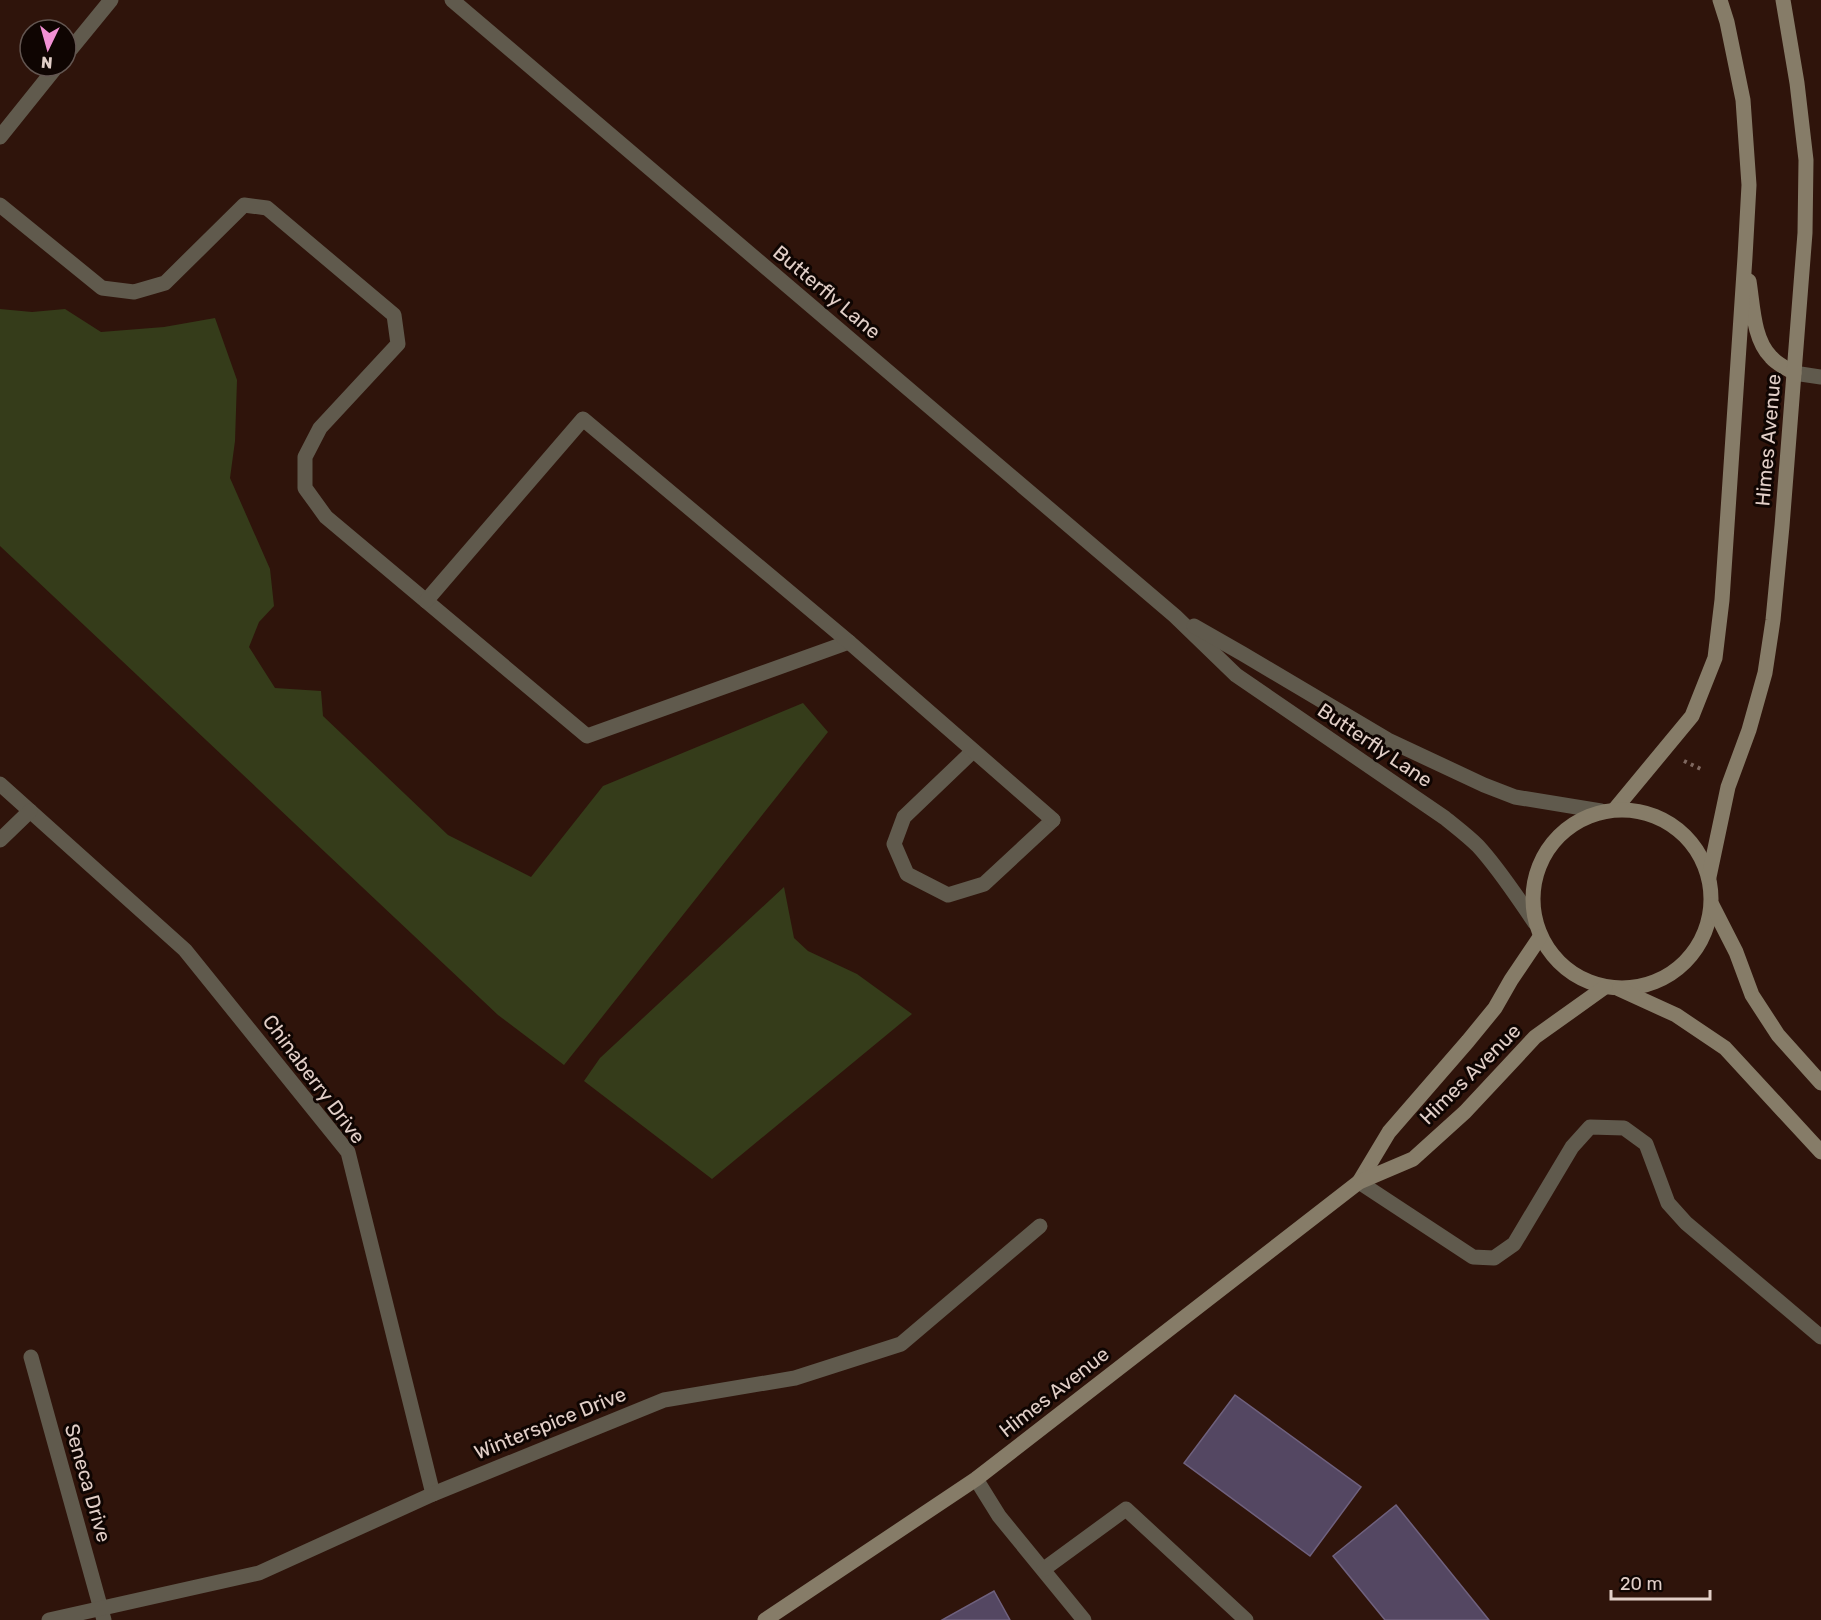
<svg xmlns="http://www.w3.org/2000/svg" width="1821" height="1620" font-family="Rubik,sans-serif">
<style>
.green{fill:#353c1a}
.building{fill:#544762;stroke:#6f617e;stroke-width:1.5}
.lines{fill:none;stroke-linecap:round;stroke-linejoin:round}
.path{stroke:#7f6860;stroke-width:4;stroke-dasharray:3 4.5;stroke-linecap:butt}
.lane{stroke:#605a4d;stroke-width:15}
.street{stroke:#605a4d;stroke-width:15}
.secondary{stroke:#867c68;stroke-width:15}
.labels{text-anchor:middle;dominant-baseline:central;stroke-width:6;stroke-linejoin:round;paint-order:stroke}
.street-label{font-size:20px;fill:#e2cfc8;stroke:#0f0502}
</style>
<rect width="100%" height="100%" fill="#2f140b"/>
<!-- green -->
<g class="green">
<path d="M0,309L32,312L65,309L101,332L164,327L215,318L237,380L235,441L230,478L270,569L274,606L259,622L249,647L275,688L321,691L323,716L448,835L531,877L603,786L803,703L828,732L564,1065L498,1015L0,546Z"/>
<path d="M784,887L794,938L808,951L857,974L912,1014L712,1179L584,1081L600,1058Z"/>
</g>
<!-- building -->
<g class="building">
<path d="M1235,1395L1361,1487L1310,1556L1184,1463Z"/>
<path d="M1396,1505L1489,1620H1385L1333,1556Z"/>
<path d="M994,1591L1010,1620H942Z"/>
</g>
<g class="lines">
<!-- path -->
<path class="path" d="M1684,761L1703,770"/>
<!-- lane -->
<g class="lane">
<path d="M973,751L904,817L894,844L907,874L948,895L984,884L1053,820"/>
<path d="M1359,1182L1473,1257L1494,1258L1514,1244L1572,1147L1590,1127L1624,1128L1646,1144L1668,1203L1686,1223L1821,1337"/>
<path d="M976,1479L999,1516L1084,1620"/>
<path d="M1044,1569L1126,1509L1246,1620"/>
</g>
<!-- street -->
<g class="street">
<path d="M452,0L1175,616L1236,675L1445,818C1456,827 1468,836 1478,846C1500,870 1517,897 1535,923"/>
<path d="M66,55L111,0"/>
<path d="M0,137L57,66"/>
<path d="M0,205L102,288L134,292L165,283L244,205L267,208L394,315L398,344L320,428L305,457V488L326,517L587,736L849,642"/>
<path d="M1794,373L1821,377"/>
<path d="M426,601L583,419L849,642L1053,820"/>
<path d="M1194,626L1243,654L1388,740L1484,785L1515,797L1601,811"/>
<path d="M0,784L185,950L348,1152L433,1494"/>
<path d="M0,840L30,811"/>
<path d="M31,1357L104,1620"/>
<path d="M49,1620L259,1573L433,1494L664,1400L795,1378L901,1344L1040,1226"/>
</g>
<!-- secondary -->
<g class="secondary">
<path d="M1749,281C1753,305 1753,339 1771,357C1777,364 1786,368 1794,373"/>
<path d="M1615,809L1692,716L1715,658L1722,600L1745,257L1749,185L1743,100L1727,22L1720,0"/>
<circle cx="1622" cy="899" r="89"/>
<path d="M1709,877L1728,787L1749,730L1765,673L1773,620L1782,526L1805,233L1806,160L1797,83L1783,0"/>
<path d="M1712,905L1736,952L1752,995L1778,1035L1821,1083"/>
<path d="M1619,989L1676,1015L1725,1048L1821,1152"/>
<path d="M1359,1182L1389,1132L1468,1041L1495,1008L1511,980L1540,937"/>
<path d="M765,1620L976,1479L1359,1182L1413,1159L1465,1112L1535,1037L1605,987"/>
</g>
</g>
<g class="labels">
<!-- street labels -->
<g class="street-label">
<text transform="translate(827 292) rotate(40)">Butterfly Lane</text>
<text transform="translate(1768 440) rotate(-85)">Himes Avenue</text>
<text transform="translate(1375 745) rotate(34)">Butterfly Lane</text>
<text transform="translate(1470 1074) rotate(-45)">Himes Avenue</text>
<text transform="translate(314 1079) rotate(53)">Chinaberry Drive</text>
<text transform="translate(1054 1392) rotate(-38)">Himes Avenue</text>
<text transform="translate(550 1423) rotate(-22)">Winterspice Drive</text>
<text transform="translate(88 1483) rotate(74)">Seneca Drive</text>
</g>
</g>
<!-- north arrow -->
<g transform="translate(48 48) rotate(185)"><circle r="28" fill="#0f0502" stroke="#635651" stroke-width="1.5"/>
<path d="M0-4.5L10 22L0 15L-10 22Z" fill="#f391d5"/>
<text y="-9" font-size="16" font-weight="bold" text-anchor="middle" fill="#e2cfc8">N</text>
</g>
<!-- scale -->
<path d="M1611 1590v9h99v-9" fill="none" stroke="#e2cfc8" stroke-width="3"/>
<text x="1620" y="1590" font-size="18" fill="#e2cfc8" stroke="#0f0502" stroke-width="4.5" paint-order="stroke">20 m</text>
</svg>
